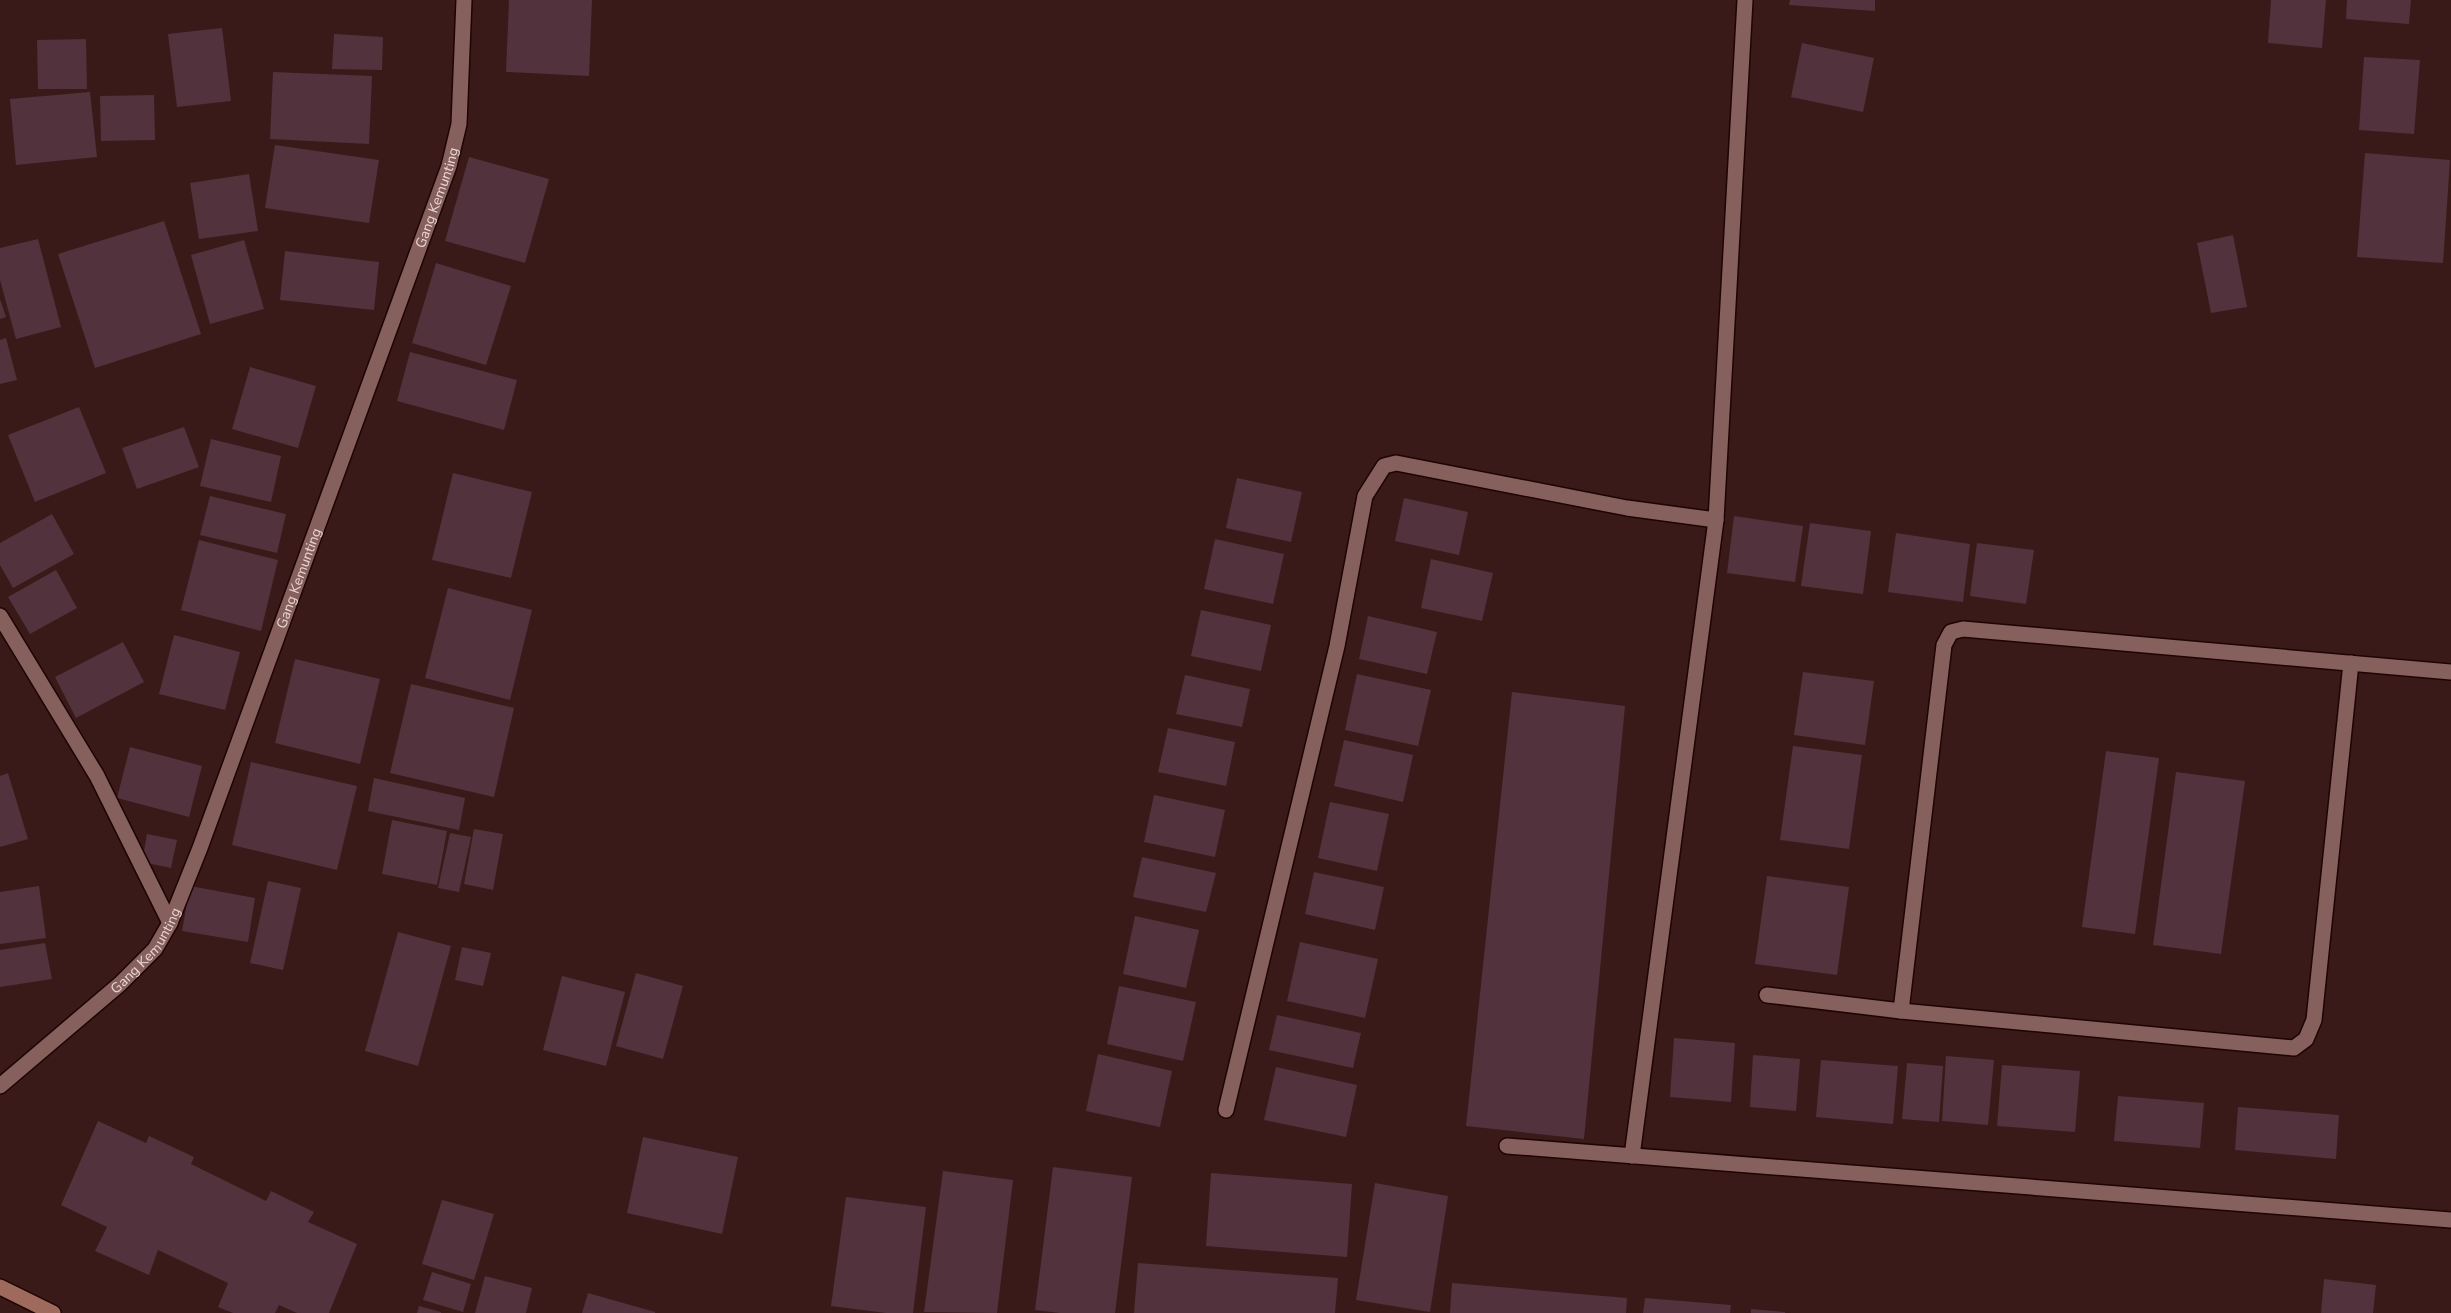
<svg xmlns="http://www.w3.org/2000/svg" width="2451" height="1313" font-family="'Nunito Sans',sans-serif">
<style>
.building{fill:#52323c}
.lines{fill:none;stroke-linecap:round;stroke-linejoin:round}
.lane-casing{stroke:#1e0404;stroke-width:18}
.street-casing{stroke:#1e0404;stroke-width:18}
.secondary-casing{stroke:#1e0404;stroke-width:18}
.lane{stroke:#85605d;stroke-width:15}
.street{stroke:#85605d;stroke-width:15}
.secondary{stroke:#9e6a5c;stroke-width:15}
.labels{text-anchor:middle;dominant-baseline:central;stroke-width:5;stroke-linejoin:round;paint-order:stroke}
.street-label{font-size:14px;fill:#ecd6d4;stroke:#170909}
</style>
<rect width="100%" height="100%" fill="#391a19"/>
<!-- building -->
<g class="building">
<path d="M509,0H592L589,76L506,72Z"/>
<path d="M1790,0H1875V11L1789,5Z"/>
<path d="M2271,0H2326L2322,48L2268,43Z"/>
<path d="M2347,0H2411L2409,24L2346,19Z"/>
<path d="M222,28L231,101L177,107L168,34Z"/>
<path d="M334,34L383,37L382,70L332,69Z"/>
<path d="M86,39L87,89H38L37,40Z"/>
<path d="M1802,43L1874,58L1863,112L1791,97Z"/>
<path d="M2364,57L2420,60L2414,134L2359,130Z"/>
<path d="M273,72L372,76L369,144L270,139Z"/>
<path d="M90,92L97,157L16,165L10,99Z"/>
<path d="M154,95L155,140L101,141L100,96Z"/>
<path d="M275,145L379,160L369,223L265,208Z"/>
<path d="M2365,153L2450,160L2443,263L2357,257Z"/>
<path d="M469,157L549,179L525,263L445,241Z"/>
<path d="M249,174L258,231L199,239L190,183Z"/>
<path d="M164,221L201,334L95,368L58,254Z"/>
<path d="M2233,235L2247,307L2211,313L2197,243Z"/>
<path d="M38,239L61,327L16,339L0,280V248Z"/>
<path d="M244,240L264,309L210,324L191,255Z"/>
<path d="M285,251L379,262L374,310L280,300Z"/>
<path d="M436,263L511,286L486,365L412,343Z"/>
<path d="M0,299L6,317L0,319Z"/>
<path d="M6,338L17,380L0,384V340Z"/>
<path d="M410,352L517,380L504,430L397,401Z"/>
<path d="M250,367L316,386L298,448L232,429Z"/>
<path d="M79,407L106,473L35,502L8,435Z"/>
<path d="M184,427L199,467L137,489L122,448Z"/>
<path d="M211,439L281,456L271,502L200,486Z"/>
<path d="M453,473L532,492L511,578L432,560Z"/>
<path d="M1237,478L1302,492L1291,542L1226,528Z"/>
<path d="M210,496L286,514L277,553L200,535Z"/>
<path d="M1404,498L1468,512L1459,555L1395,541Z"/>
<path d="M52,514L74,554L13,588L0,565V543Z"/>
<path d="M1734,516L1803,526L1795,582L1727,573Z"/>
<path d="M1810,523L1871,531L1863,594L1801,586Z"/>
<path d="M1896,533L1970,544L1963,602L1888,592Z"/>
<path d="M1215,539L1284,554L1273,604L1204,589Z"/>
<path d="M199,540L278,560L261,631L181,610Z"/>
<path d="M1977,543L2034,550L2026,604L1970,596Z"/>
<path d="M1431,559L1493,573L1482,621L1421,608Z"/>
<path d="M56,570L77,608L30,634L8,597Z"/>
<path d="M448,588L532,610L510,700L425,678Z"/>
<path d="M1201,610L1271,625L1261,671L1191,656Z"/>
<path d="M1368,616L1437,632L1427,674L1359,659Z"/>
<path d="M174,635L240,652L225,710L159,694Z"/>
<path d="M123,642L144,682L76,718L55,677Z"/>
<path d="M295,659L380,679L360,764L275,743Z"/>
<path d="M1803,672L1874,681L1865,745L1794,735Z"/>
<path d="M1357,674L1431,690L1418,746L1345,730Z"/>
<path d="M1185,675L1250,689L1242,727L1176,714Z"/>
<path d="M411,684L514,708L494,797L390,773Z"/>
<path d="M1512,692L1625,706L1584,1139L1466,1126Z"/>
<path d="M1168,728L1235,742L1226,786L1158,772Z"/>
<path d="M1344,740L1413,755L1403,802L1334,786Z"/>
<path d="M1793,746L1862,755L1849,849L1780,840Z"/>
<path d="M130,747L202,766L189,817L117,798Z"/>
<path d="M2106,751L2159,758L2135,934L2082,927Z"/>
<path d="M251,762L357,786L337,870L232,845Z"/>
<path d="M2176,772L2245,781L2221,954L2153,945Z"/>
<path d="M8,773L28,839L0,847V776Z"/>
<path d="M374,778L465,798L459,830L368,811Z"/>
<path d="M1154,795L1225,810L1215,857L1144,842Z"/>
<path d="M1330,802L1389,814L1377,871L1318,858Z"/>
<path d="M392,820L447,831L437,885L382,874Z"/>
<path d="M474,829L503,834L493,890L464,884Z"/>
<path d="M450,833L471,837L459,892L438,888Z"/>
<path d="M147,834L177,840L171,868L142,862Z"/>
<path d="M1142,857L1216,873L1206,912L1133,897Z"/>
<path d="M1314,872L1384,887L1375,930L1305,914Z"/>
<path d="M1767,876L1849,887L1837,975L1755,964Z"/>
<path d="M268,881L301,888L283,970L250,963Z"/>
<path d="M39,886L46,938L0,944V892Z"/>
<path d="M190,886L255,898L248,942L182,931Z"/>
<path d="M1135,916L1199,930L1186,988L1123,974Z"/>
<path d="M398,932L451,946L418,1066L365,1051Z"/>
<path d="M1300,942L1378,959L1365,1018L1287,1001Z"/>
<path d="M45,943L52,979L0,987V950Z"/>
<path d="M462,947L491,953L483,986L455,980Z"/>
<path d="M636,973L683,986L663,1059L616,1046Z"/>
<path d="M562,976L625,992L606,1066L543,1050Z"/>
<path d="M1119,986L1196,1002L1183,1061L1107,1044Z"/>
<path d="M1277,1015L1361,1033L1353,1068L1269,1050Z"/>
<path d="M1674,1038L1735,1043L1731,1102L1670,1097Z"/>
<path d="M1098,1054L1172,1071L1160,1127L1086,1111Z"/>
<path d="M1753,1055L1800,1059L1796,1111L1750,1107Z"/>
<path d="M1946,1056L1994,1060L1988,1125L1942,1121Z"/>
<path d="M1821,1060L1898,1066L1893,1124L1816,1117Z"/>
<path d="M1907,1063L1943,1066L1939,1122L1902,1119Z"/>
<path d="M2002,1065L2080,1071L2075,1132L1997,1126Z"/>
<path d="M1276,1067L1357,1085L1346,1137L1264,1120Z"/>
<path d="M2118,1096L2204,1103L2200,1148L2114,1141Z"/>
<path d="M2238,1107L2339,1115L2336,1159L2235,1150Z"/>
<path d="M98,1121L146,1143L149,1136L194,1157L191,1164L266,1201L271,1191L314,1212L308,1222L357,1244L329,1313H297L279,1305L275,1313H233L218,1307L228,1283L158,1250L149,1275L95,1251L107,1227L61,1205Z"/>
<path d="M643,1137L738,1157L722,1234L627,1213Z"/>
<path d="M1053,1167L1132,1177L1115,1313H1060L1035,1310Z"/>
<path d="M943,1171L1013,1180L997,1313L924,1312Z"/>
<path d="M1211,1173L1352,1184L1347,1257L1206,1246Z"/>
<path d="M1375,1183L1448,1196L1430,1312L1356,1300Z"/>
<path d="M846,1197L926,1207L913,1313H886L831,1306Z"/>
<path d="M442,1200L494,1214L474,1280L422,1264Z"/>
<path d="M1138,1263L1338,1278L1335,1313H1134Z"/>
<path d="M432,1272L471,1284L463,1312L423,1300Z"/>
<path d="M485,1276L532,1288L526,1313H475Z"/>
<path d="M2324,1279L2376,1285L2373,1313H2321Z"/>
<path d="M1452,1283L1627,1298L1626,1313H1450Z"/>
<path d="M588,1293L655,1312V1313H582Z"/>
<path d="M1645,1298L1731,1305L1730,1313H1643Z"/>
<path d="M419,1306L441,1312V1313H417Z"/>
<path d="M1751,1309L1785,1312V1313H1751Z"/>
</g>
<g class="lines">
<defs>
<g id="lane">
<path d="M1226,1110L1337,646L1365,496L1384,466L1396,463L1627,508L1716,520"/>
<path d="M1632,1156L1716,520L1745,0"/>
</g>
<g id="street">
<path d="M0,616L97,776L170,923"/>
<path d="M1767,995L1901,1011L2294,1048L2306,1039L2314,1020L2351,663"/>
<path d="M1901,1011L1944,645L1951,632L1963,629L2451,672"/>
<path id="s1" d="M0,1086L120,984L155,949L170,923L200,848L449,166L459,124L464,0"/>
<path d="M1507,1146L2451,1220"/>
</g>
<path id="secondary" d="M0,1287L53,1313"/>
</defs>
<!-- lane casing -->
<use href="#lane" class="lane-casing"/>
<!-- street casing -->
<use href="#street" class="street-casing"/>
<!-- secondary casing -->
<use href="#secondary" class="secondary-casing"/>
<!-- lane -->
<use href="#lane" class="lane"/>
<!-- street -->
<use href="#street" class="street"/>
<!-- secondary -->
<use href="#secondary" class="secondary"/>
</g>
<g class="labels">
<!-- street labels -->
<g class="street-label">
<text stroke="none"><textPath href="#s1" startOffset="1010">Gang Kemunting</textPath></text>
<text stroke="none"><textPath href="#s1" startOffset="605">Gang Kemunting</textPath></text>
<text stroke="none"><textPath href="#s1" startOffset="200">Gang Kemunting</textPath></text>
</g>
</g>
</svg>
